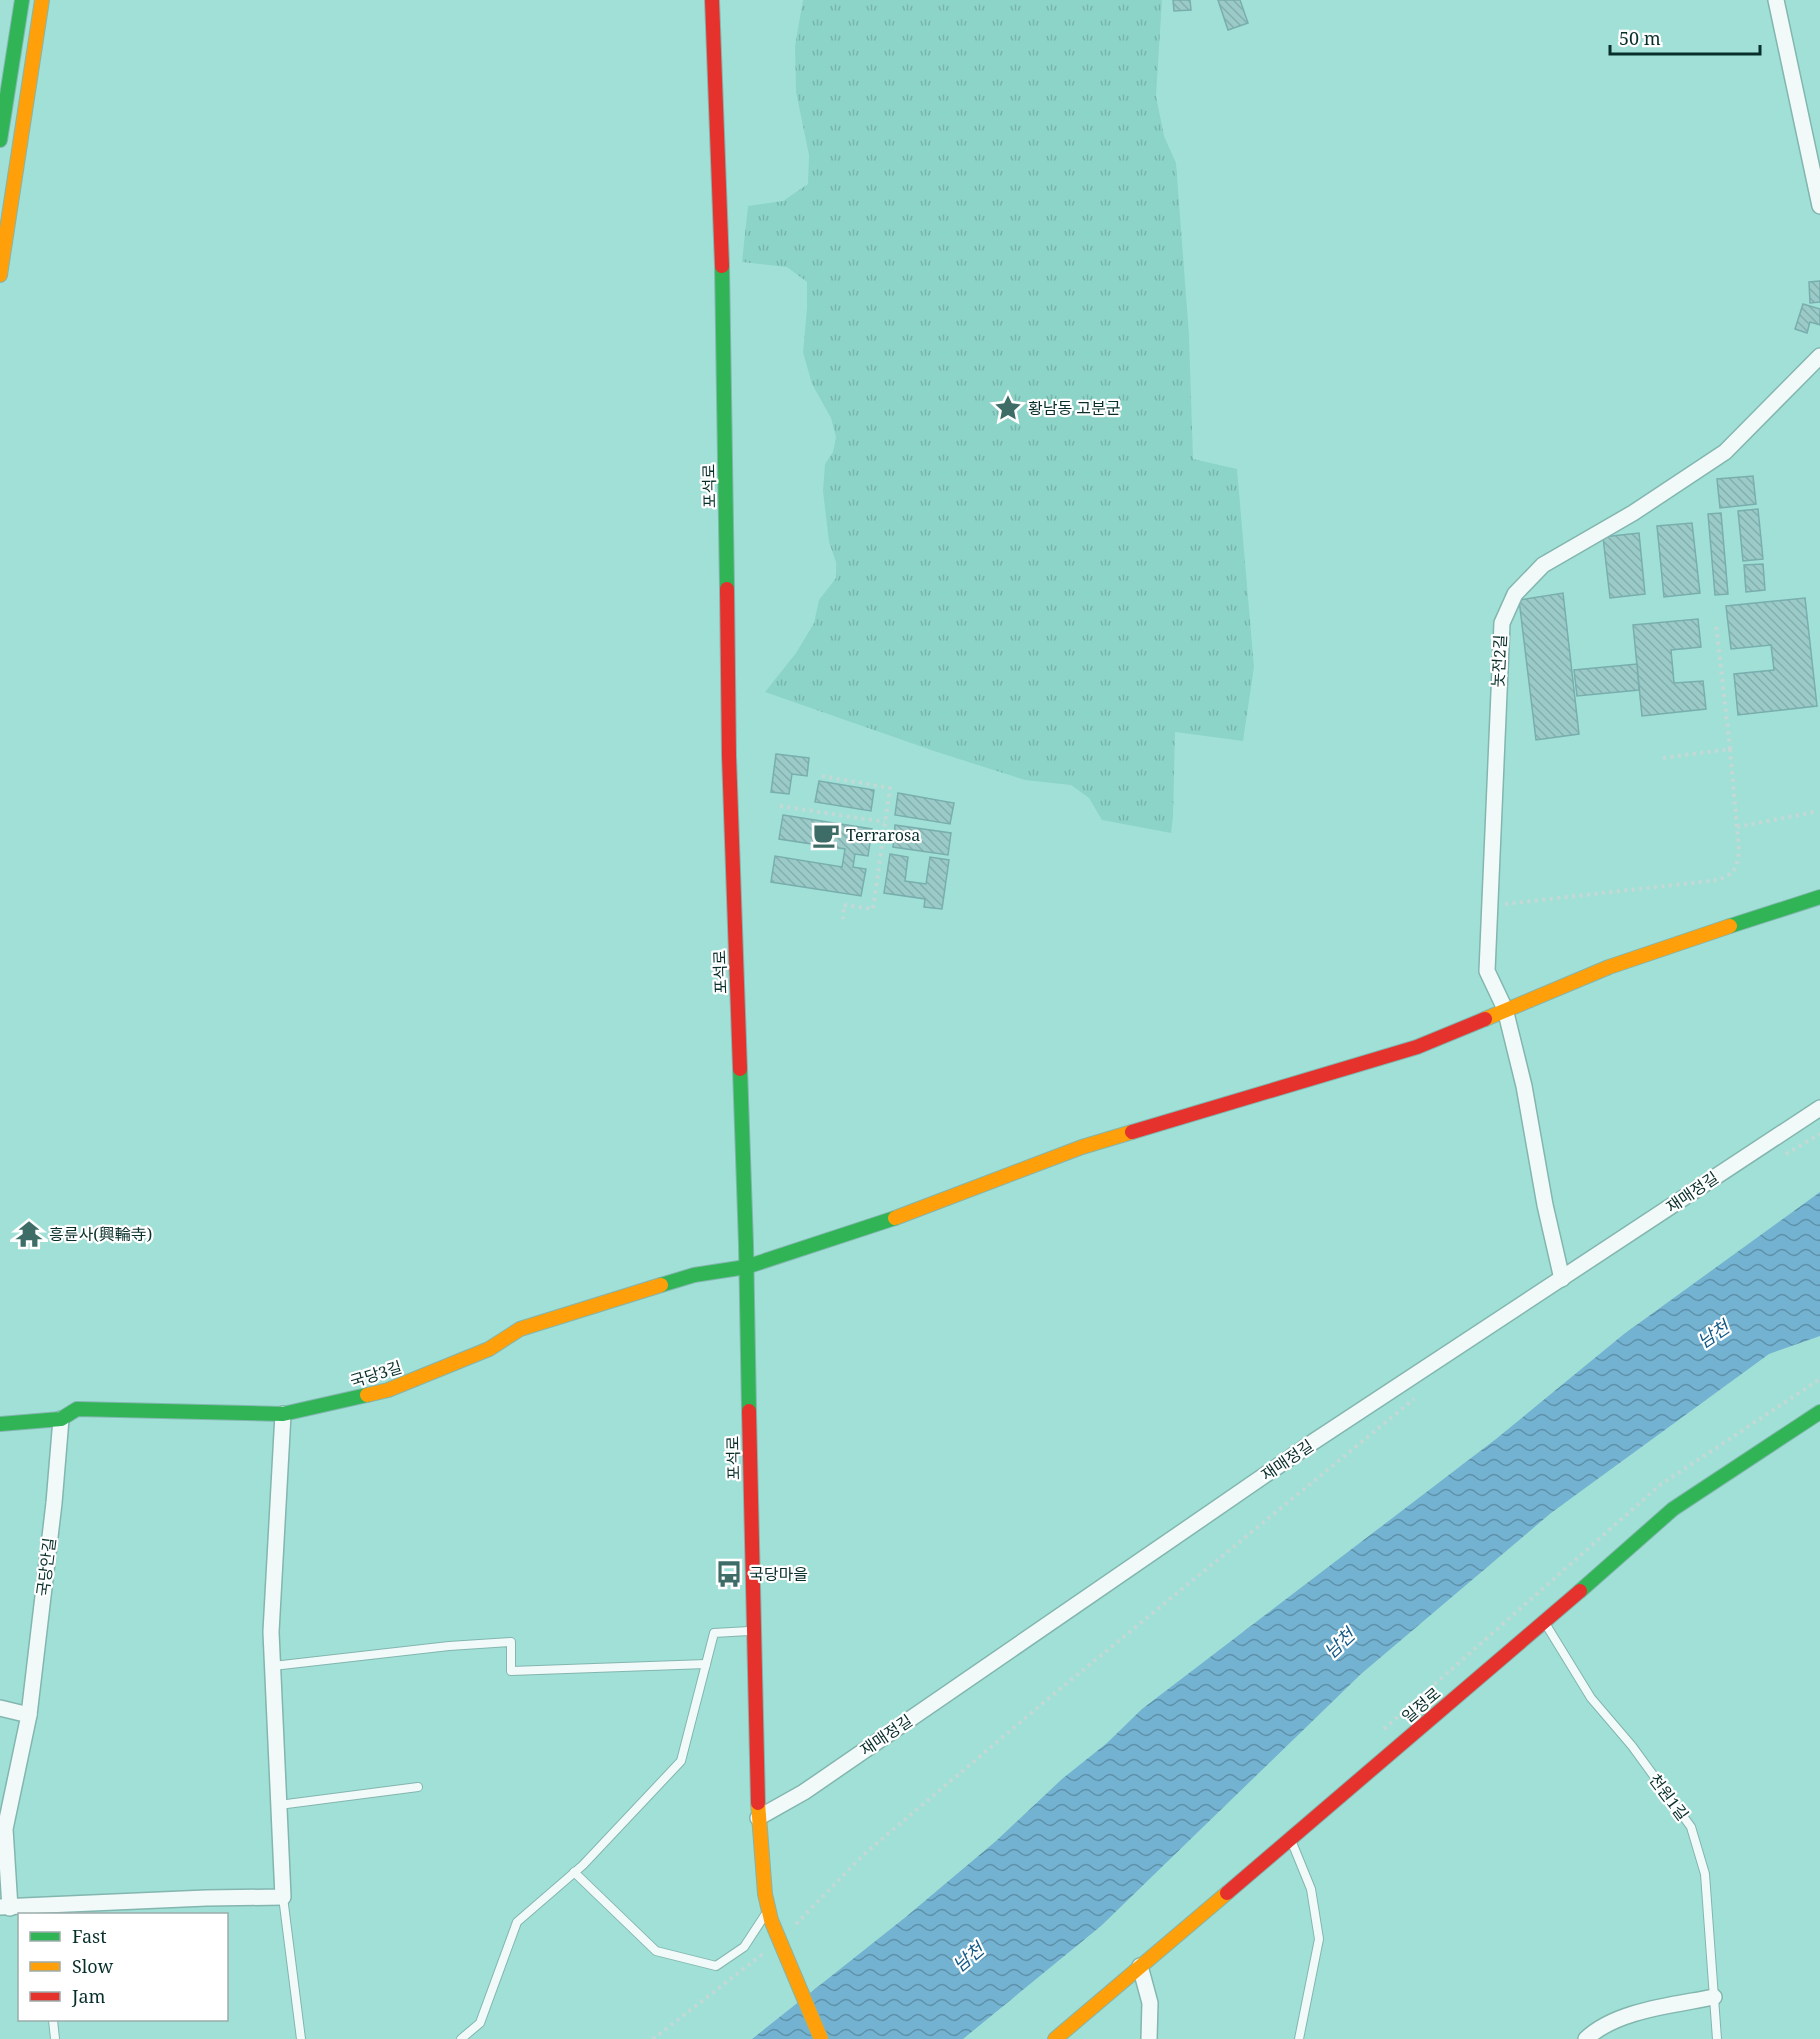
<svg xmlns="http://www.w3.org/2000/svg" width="1820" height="2039" font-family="'Noto Serif','Noto Sans KR',serif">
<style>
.park{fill:url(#park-tufts)}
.water{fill:url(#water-waves)}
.building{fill:url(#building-back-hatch);stroke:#78aead;stroke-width:1.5}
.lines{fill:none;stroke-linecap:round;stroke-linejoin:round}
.lane-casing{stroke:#82b6af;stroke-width:10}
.street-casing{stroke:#82b6af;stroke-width:18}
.fast-casing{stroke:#82b6af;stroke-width:16}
.slow-casing{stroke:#82b6af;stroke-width:16}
.jam-casing{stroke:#82b6af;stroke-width:16}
.path{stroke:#c4d8d5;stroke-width:4;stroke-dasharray:3 4.5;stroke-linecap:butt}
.lane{stroke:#f1faf9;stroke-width:8}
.street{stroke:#f1faf9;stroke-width:15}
.fast{stroke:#30b455;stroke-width:14}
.slow{stroke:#ff9f0a;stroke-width:14}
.jam{stroke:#e5322d;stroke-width:14}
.labels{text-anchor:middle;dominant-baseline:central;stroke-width:4.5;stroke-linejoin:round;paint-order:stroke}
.poi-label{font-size:16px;fill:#082f2b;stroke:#fff;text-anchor:start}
.street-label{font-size:16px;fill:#082f2b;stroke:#fff}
.water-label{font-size:18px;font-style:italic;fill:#145a88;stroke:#fff}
</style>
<defs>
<pattern id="park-tufts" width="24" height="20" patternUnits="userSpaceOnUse" patternTransform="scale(1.5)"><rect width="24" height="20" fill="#8cd3c8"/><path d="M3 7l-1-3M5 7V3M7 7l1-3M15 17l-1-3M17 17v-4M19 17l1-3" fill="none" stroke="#77b5ac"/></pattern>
<pattern id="water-waves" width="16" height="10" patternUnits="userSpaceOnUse" patternTransform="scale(1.5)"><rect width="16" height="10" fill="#74b2d1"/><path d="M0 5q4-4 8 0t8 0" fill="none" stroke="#5d91aa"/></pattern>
<pattern id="building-back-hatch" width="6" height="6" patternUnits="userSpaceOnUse" patternTransform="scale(1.5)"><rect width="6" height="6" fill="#9bcbc8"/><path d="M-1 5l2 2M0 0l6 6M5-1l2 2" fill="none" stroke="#84afac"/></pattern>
</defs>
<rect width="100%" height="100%" fill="#a1e0d7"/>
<!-- park -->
<path class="park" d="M803,0H1162L1156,96L1164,136L1176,163L1189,335L1193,459L1237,469L1254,667L1243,741L1175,732L1173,817L1171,833L1102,820L1089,798L1071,785L1025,780L934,751L765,692L796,653L814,623L819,600L836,578V562L829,542L823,491L825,464L833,452L836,437L831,418L812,384L803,352L807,308V282L787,267L742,262L748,206L783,201L808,184L809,155L796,92L795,46Z"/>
<!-- water -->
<path class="water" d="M1820,1192V1336L1769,1354L1551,1513L1361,1674L1101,1926L963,2039H752L907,1916L996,1841L1062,1779L1107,1743L1142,1709L1496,1439L1624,1334Z"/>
<!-- building -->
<g class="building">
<path d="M1173,0H1190L1191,10L1174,11Z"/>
<path d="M1218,0H1240L1248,23L1228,30Z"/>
<path d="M1820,281V302L1810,303L1809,282Z"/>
<path d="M1803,304L1820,309V325L1810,322L1807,333L1795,329Z"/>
<path d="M1753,476L1756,504L1720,508L1717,479Z"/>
<path d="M1758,509L1763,559L1743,561L1738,511Z"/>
<path d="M1721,513L1728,594L1715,595L1708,514Z"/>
<path d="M1692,523L1700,593L1664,597L1657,526Z"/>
<path d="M1639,533L1645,594L1610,598L1603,537Z"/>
<path d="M1763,564L1765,590L1746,592L1744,565Z"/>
<path d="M1563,593L1579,734L1536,740L1519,600Z"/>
<path d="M1805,598L1817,706L1738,715L1734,674L1774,670L1771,645L1731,649L1726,606Z"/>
<path d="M1698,619L1701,647L1671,650L1674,683L1703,681L1706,709L1642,716L1633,625Z"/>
<path d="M1637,664L1639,690L1577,696L1574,670Z"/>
<path d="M776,754L809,758L807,776L792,774L789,794L771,792Z"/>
<path d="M819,781L874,790L871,811L815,802Z"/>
<path d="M898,793L954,803L950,824L895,815Z"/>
<path d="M783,815L872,829L868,856L855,854L853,867L866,869L861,896L771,882L775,856L842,867L845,849L779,839Z"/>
<path d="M895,825L951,833L948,855L893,847Z"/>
<path d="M890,854L908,857L905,881L926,884L930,857L949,860L942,909L924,907L925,899L884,893Z"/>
</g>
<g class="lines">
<defs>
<g id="lane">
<path d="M1545,1623L1591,1698L1632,1746L1691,1827L1705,1874L1717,2039"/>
<path d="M273,1666L449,1646L511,1642V1671L706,1664"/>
<path d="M279,1805L418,1787"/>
<path d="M1291,1840L1311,1889L1319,1939L1299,2039"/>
<path d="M574,1872L656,1951L716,1966L744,1947L765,1915"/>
<path d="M283,1897L301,2039"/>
<path d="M53,2020L55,2039"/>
<path d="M461,2039L480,2023L517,1922L583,1865L681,1761L714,1633L749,1631"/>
</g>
<g id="street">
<path d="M1776,0L1820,206"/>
<path d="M1562,1279L1545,1205L1524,1086L1505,1009L1487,971L1502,623L1515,594L1543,565L1633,513L1725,452L1820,356"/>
<path d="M0,1708L29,1715L5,1829L10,1908"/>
<path d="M29,1715L54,1503L61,1419"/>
<path d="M758,1818L804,1792L1313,1442L1820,1108"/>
<path d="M0,1907L206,1898L283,1897L271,1632L283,1414"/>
<path d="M1140,1966L1150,2003L1149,2039"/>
<path d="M1586,2039C1616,2010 1675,2005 1714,1997"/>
</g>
<g id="fast">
<path d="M0,140L22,0"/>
<path d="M722,266L727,589"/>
<path d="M1730,926L1820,897"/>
<path d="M740,1069L746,1244L749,1411"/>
<path d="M661,1285L694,1275L746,1267L895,1218"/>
<path d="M0,1424L61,1419L77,1409L283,1414L367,1395"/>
<path d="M1580,1591L1673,1509L1820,1412"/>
</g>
<g id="slow">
<path d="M0,275L42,0"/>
<path d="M1485,1019L1609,967L1730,926"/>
<path d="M895,1218L1082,1147L1132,1132"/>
<path d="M367,1395L388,1390L489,1349L520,1329L661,1285"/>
<path d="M758,1803L765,1894L771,1920L821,2039"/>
<path d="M1055,2039L1227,1893"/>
</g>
<g id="jam">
<path d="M712,0L722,266"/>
<path d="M727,589L729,756L740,1069"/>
<path d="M1132,1132L1417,1047L1485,1019"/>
<path d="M749,1411L758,1803"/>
<path d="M1227,1893L1580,1591"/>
</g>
</defs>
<!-- lane casing -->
<use href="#lane" class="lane-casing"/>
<!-- street casing -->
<use href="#street" class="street-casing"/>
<!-- fast casing -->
<use href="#fast" class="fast-casing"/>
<!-- slow casing -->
<use href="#slow" class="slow-casing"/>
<!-- jam casing -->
<use href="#jam" class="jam-casing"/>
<!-- path -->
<g class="path">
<path d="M1663,758L1730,749L1716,624"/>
<path d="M822,776L890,788L873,909L844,905L843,919"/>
<path d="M780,806L885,822"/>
<path d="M1737,827L1814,812"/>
<path d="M1505,904L1718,880C1735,873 1737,869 1739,850L1730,749"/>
<path d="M1786,1154L1820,1134"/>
<path d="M1384,1729L1660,1485L1820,1379"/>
<path d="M796,1924L863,1855L1049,1698L1414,1399"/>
<path d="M653,2039L764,1953"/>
</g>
<!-- lane -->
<use href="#lane" class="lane"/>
<!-- street -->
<use href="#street" class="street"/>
<!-- fast -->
<use href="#fast" class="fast"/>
<!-- slow -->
<use href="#slow" class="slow"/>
<!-- jam -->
<use href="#jam" class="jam"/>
</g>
<!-- icons -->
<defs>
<symbol id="sight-bare" viewBox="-9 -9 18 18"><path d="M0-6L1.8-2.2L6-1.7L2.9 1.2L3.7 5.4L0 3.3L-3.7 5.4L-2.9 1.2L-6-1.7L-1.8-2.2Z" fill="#3e6d67" stroke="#fff" stroke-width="2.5" paint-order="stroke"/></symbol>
<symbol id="cafe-bare" viewBox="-9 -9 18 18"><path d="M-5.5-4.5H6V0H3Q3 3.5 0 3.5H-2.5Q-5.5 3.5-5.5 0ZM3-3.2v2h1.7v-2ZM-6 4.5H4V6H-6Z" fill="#3e6d67" stroke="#fff" stroke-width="2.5" paint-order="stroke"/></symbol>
<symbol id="temple-bare" viewBox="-9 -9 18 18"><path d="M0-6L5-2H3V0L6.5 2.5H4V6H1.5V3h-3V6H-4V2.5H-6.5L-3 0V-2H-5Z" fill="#3e6d67" stroke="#fff" stroke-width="2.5" paint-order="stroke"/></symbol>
<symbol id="bus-bare" viewBox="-9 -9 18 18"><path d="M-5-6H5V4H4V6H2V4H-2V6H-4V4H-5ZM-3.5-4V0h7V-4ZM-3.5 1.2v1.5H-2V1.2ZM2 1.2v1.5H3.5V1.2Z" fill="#3e6d67" stroke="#fff" stroke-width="2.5" paint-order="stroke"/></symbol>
</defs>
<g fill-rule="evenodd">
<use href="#sight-bare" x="989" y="389" width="38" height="38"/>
<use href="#cafe-bare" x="807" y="816" width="38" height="38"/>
<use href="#temple-bare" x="10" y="1215" width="38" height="38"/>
<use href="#bus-bare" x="710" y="1555" width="38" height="38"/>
</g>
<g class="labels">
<!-- poi labels -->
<g class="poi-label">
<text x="1028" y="408">황남동 고분군</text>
<text x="846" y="835">Terrarosa</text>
<text x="49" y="1234">흥륜사(興輪寺)</text>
<text x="749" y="1574">국당마을</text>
</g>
<!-- street labels -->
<g class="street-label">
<text transform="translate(709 486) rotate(-91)">포석로</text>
<text transform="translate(1499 661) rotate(-87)">놋전2길</text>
<text transform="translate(720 972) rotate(-92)">포석로</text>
<text transform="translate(1692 1192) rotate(-34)">재매정길</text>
<text transform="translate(376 1374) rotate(-17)">국당3길</text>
<text transform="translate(733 1458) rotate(-91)">포석로</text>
<text transform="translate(1287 1460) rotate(-34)">재매정길</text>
<text transform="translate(46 1567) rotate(-83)">국당안길</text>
<text transform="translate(1421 1705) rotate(-40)">일정로</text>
<text transform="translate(886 1735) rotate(-34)">재매정길</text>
<text transform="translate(1669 1797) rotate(53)">천원1길</text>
</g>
<!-- water labels -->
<g class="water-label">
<text transform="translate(1713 1334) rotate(-34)">남천</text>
<text transform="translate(1339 1643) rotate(-43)">남천</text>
<text transform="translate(968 1957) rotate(-40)">남천</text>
</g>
</g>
<!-- legend -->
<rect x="18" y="1913" width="210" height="108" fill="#ffffff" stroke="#9cacaa" stroke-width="1.5"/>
<rect x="30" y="1932" width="30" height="9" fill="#30b455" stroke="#9cacaa" stroke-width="1.5"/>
<text x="72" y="1943" font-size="18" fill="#082f2b">Fast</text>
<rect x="30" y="1962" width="30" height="9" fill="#ff9f0a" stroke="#9cacaa" stroke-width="1.5"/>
<text x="72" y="1973" font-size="18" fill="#082f2b">Slow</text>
<rect x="30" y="1992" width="30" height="9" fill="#e5322d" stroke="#9cacaa" stroke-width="1.5"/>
<text x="72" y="2003" font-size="18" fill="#082f2b">Jam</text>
<!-- scale -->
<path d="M1610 45v9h150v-9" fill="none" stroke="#082f2b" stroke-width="3"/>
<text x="1619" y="45" font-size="18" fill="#082f2b" stroke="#ffffff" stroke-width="4.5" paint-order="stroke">50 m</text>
</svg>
